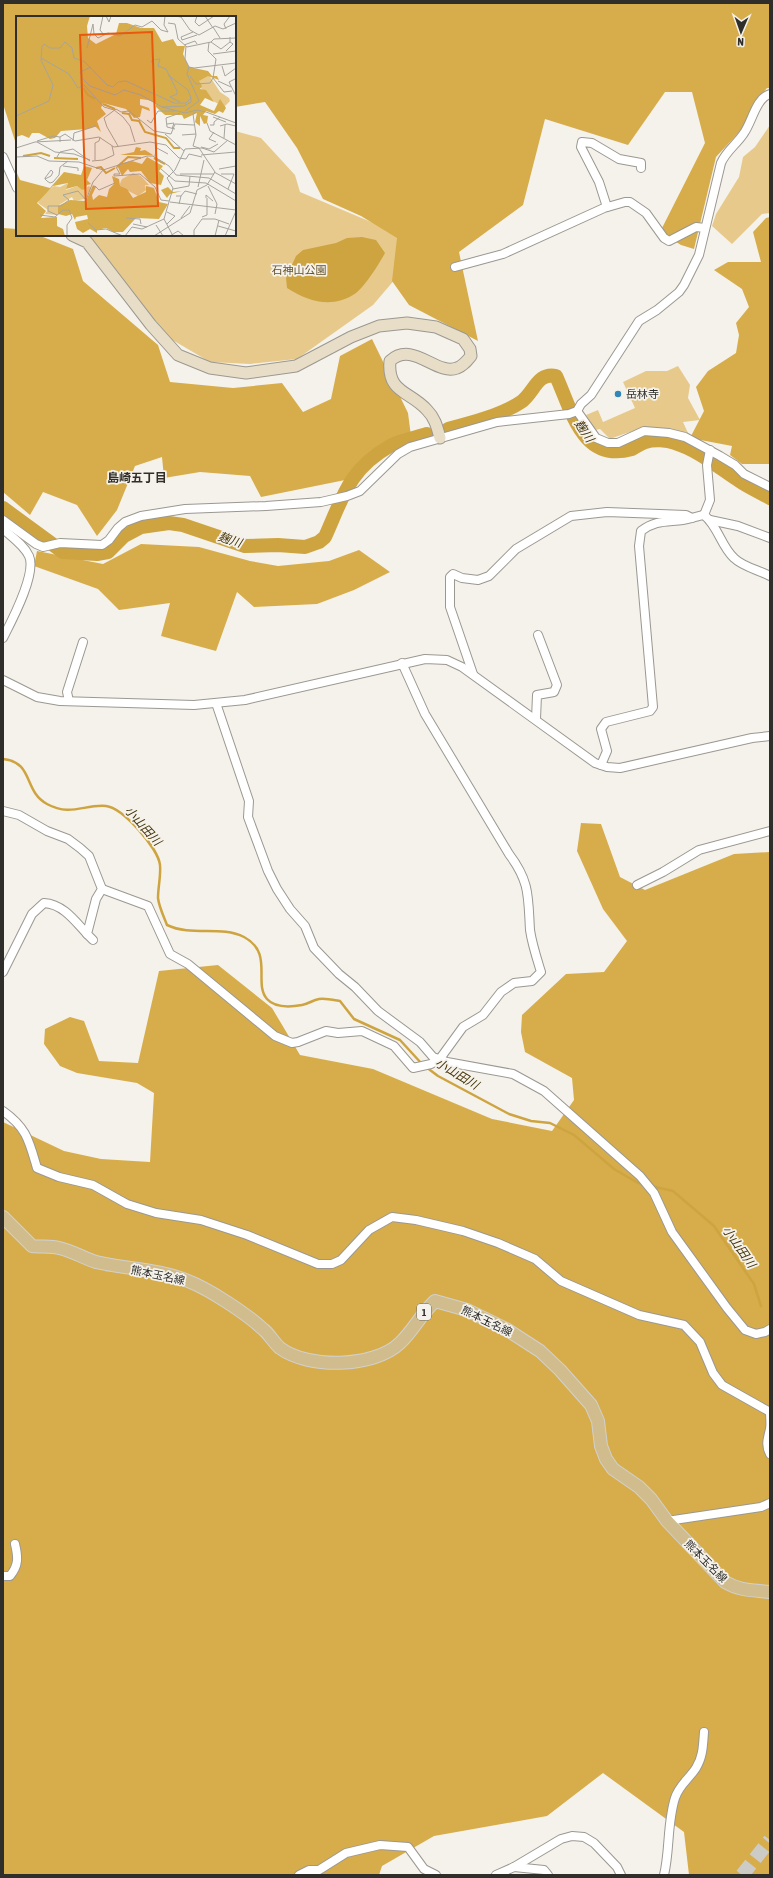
<svg xmlns="http://www.w3.org/2000/svg" width="773" height="1878" font-family="'Asap Condensed','Noto Sans JP',sans-serif">
<style>
.green{fill:#e7ca8b}
.forest{fill:#d7ad4b}
.water{fill:#cea441}
.lines{fill:none;stroke-linecap:round;stroke-linejoin:round}
.stream{stroke:#cea441;stroke-width:2.5}
.river{stroke:#cea441;stroke-width:14}
.highway-tunnel{stroke:#cdcbc5;stroke-width:14;stroke-dasharray:14 7;stroke-linecap:butt}
.street-casing{stroke:#9b9891;stroke-width:10}
.secondary-casing{stroke:#9b9891;stroke-width:13}
.primary-casing{stroke:#d1d1d0;stroke-width:14}
.street{stroke:#fff;stroke-width:8}
.secondary{stroke:#e8dec7;stroke-width:11}
.primary{stroke:#d1bc8e;stroke-width:12}
.poi-dot{fill:#2f88b6;stroke:#f5f2eb;stroke-width:1.5}
.labels{text-anchor:middle;dominant-baseline:central;stroke-width:3.5;stroke-linejoin:round;paint-order:stroke}
.shield{fill:#f5f2eb;stroke:#6a6965;stroke-width:1}
.shield-label{font-size:10px;font-weight:bold;fill:#2f2e2b}
.park-label{font-size:11px;fill:#635129;stroke:#f5f2eb}
.poi-label{font-size:11px;fill:#2f2e2b;stroke:#f5f2eb;text-anchor:start}
.street-label{font-size:11px;fill:#2f2e2b;stroke:#f5f2eb}
.water-label{font-size:12px;font-style:italic;fill:#433206;stroke:#f5f2eb}
.neighbourhood-label{font-size:12px;font-weight:bold;fill:#322f29;stroke:#f5f2eb}
.inset-river{fill:none;stroke:#cea441;stroke-width:2}
.inset-road{fill:none;stroke:#a6a49e;stroke-width:1}
.view{fill:#e8590c;fill-opacity:0.15;stroke:#e8590c;stroke-width:2}
.inset-edge{fill:none;stroke:#2f2e2b;stroke-width:2}
</style>
<rect width="100%" height="100%" fill="#f5f2eb"/>
<!-- green -->
<g class="green">
<path d="M770,125V213L762,214L732,244L712,226L716,214L739,177L743,157L755,147Z"/>
<path d="M235,131L261,138L295,175L300,192L409,238L402,271L373,305L297,359L250,364L210,362L169,338L89,235L126,237V235H235Z"/>
<path d="M678,366L690,385L688,398L700,420L683,422L688,433C652,427 644,426 610,439L600,429L595,430L586,415L598,410L603,422L635,408L623,382L646,371H667Z"/>
</g>
<!-- forest -->
<g class="forest">
<path d="M3,3H770V88H767L760,96L741,130L716,157L694,249L681,245L660,232L705,143L692,92H665L628,145L545,119L523,205L459,252L478,341L409,305L392,281L397,238L361,216L323,199L297,148L265,102L235,107V17H17V147L3,104Z"/>
<path d="M770,217V464H742L730,455L732,446L690,438L704,411L696,387L708,371L736,353L739,335L736,323L749,307L742,289L714,270L728,262H761L753,232L766,218Z"/>
<path d="M3,228L17,229V235H38L73,249L83,281L158,345L170,382L233,388L282,383L303,412L331,399L340,356L372,339L408,413L411,436L355,478L261,497L250,476L200,472L164,478L162,457L135,466L117,510L97,536L77,505L43,492L30,515L3,492Z"/>
<path d="M141,544L199,547L250,561L278,566L329,561L359,550L390,572L354,590L317,604L254,607L237,592L216,651L161,636L170,603L119,610L98,589L34,566L37,551L103,564Z"/>
<path d="M581,823L601,824L620,877L645,890L734,854L770,852V1875H689L684,1832L603,1773L547,1816L434,1836L382,1866L379,1875H3V1122L64,1151L101,1159L150,1162L154,1093L137,1083L77,1073L60,1066L44,1044L45,1029L70,1017L84,1021L99,1061L138,1063L159,971L218,965L272,1008L300,1055L373,1069L492,1119L552,1131L574,1100L572,1078L525,1052L521,1032L522,1015L566,974L604,972L627,941L603,909L577,851Z"/>
</g>
<!-- water -->
<path class="water" d="M362,237L376,240L385,253C379,264 366,285 356,293C333,309 309,302 287,288L286,278L296,256L303,250L336,243L347,238Z"/>
<g class="lines">
<!-- stream -->
<g class="stream">
<path d="M3,759C34,762 23,791 47,804C71,817 84,804 106,806C123,808 158,848 160,865C161,876 158,887 158,898C159,907 164,917 167,925C192,937 221,925 244,937C274,953 253,983 267,999C275,1008 291,1007 302,1005C308,1004 313,1000 319,999C325,998 334,1000 340,1001L354,1019L400,1040L422,1064"/>
<path d="M426,1067L438,1076L509,1114L531,1121L550,1123L574,1135L614,1169L638,1183L644,1184"/>
<path d="M651,1186L673,1191L714,1226L754,1284L761,1306"/>
</g>
<!-- river -->
<g class="river">
<path d="M448,429C471,423 502,415 521,402C534,393 537,372 556,376C572,411 582,463 632,449C636,447 640,444 645,442C654,439 667,440 675,443C698,450 718,467 738,480C748,487 759,492 770,498"/>
<path d="M3,508L63,552L97,554L108,552L124,536L141,527L169,523L183,525L245,546L278,545L305,547L319,542L325,537C343,497 349,469 390,446C400,440 415,438 427,434"/>
</g>
<!-- highway-tunnel -->
<path class="highway-tunnel" d="M742,1875L770,1840"/>
<defs>
<g id="street">
<path d="M3,157L17,188"/>
<path d="M607,207L599,182L581,147L582,142L592,143L619,159L641,163V168"/>
<path d="M455,267L503,254L604,208L625,202H630L646,213L664,238L669,241L696,227L705,228"/>
<path d="M577,411L596,438L608,443H618L644,431L669,433L685,437L720,456L735,465L744,474L770,487"/>
<path d="M704,515C718,526 721,546 734,558C743,567 759,570 770,576"/>
<path d="M704,515L710,500L707,465L710,450"/>
<path d="M3,520L36,544L43,547L60,543L102,545L109,540L118,528L125,522L141,516L185,509L266,506L321,502L347,496L360,491L398,454L410,447L497,422L569,414L577,411L581,404L591,395L639,321L657,310L679,292L684,285L699,255L721,163C726,151 737,144 744,133C752,122 756,98 770,94"/>
<path d="M710,520L738,526L770,538"/>
<path d="M3,529C12,537 24,545 29,556C37,574 11,622 3,638"/>
<path d="M473,674L450,607V577L453,574L462,578L478,580L489,576L516,549L571,516L607,512L686,515L692,518"/>
<path d="M3,680L37,697L60,701L194,705L245,700L425,659L447,660L462,667L595,763L607,767L620,768L752,738L770,736"/>
<path d="M69,701L67,692L83,642"/>
<path d="M216,703L249,801L248,817L268,871L277,889L290,909L305,926L314,948L339,974L355,987L378,1011L420,1042L433,1057L447,1062L513,1074L544,1091L640,1176L654,1193L672,1232L727,1308L745,1330L756,1334L765,1332L770,1329"/>
<path d="M536,719L537,695L554,692L557,685L538,635"/>
<path d="M601,765L607,751L601,729L606,722L650,711L653,707L639,546L641,531C655,520 666,522 683,520C690,519 697,516 704,515"/>
<path d="M3,811L19,815L47,831L68,839L80,848L89,856L102,889L96,899L87,934L93,940"/>
<path d="M637,885L663,872L699,850L770,831"/>
<path d="M102,889L148,906L170,954L188,964L275,1036L292,1043L298,1042L326,1031L338,1033L362,1031L394,1046L413,1068L431,1064L439,1060L463,1027L483,1015L501,992L514,983L532,981L541,972C537,959 532,944 530,930C528,896 530,882 509,854L425,714L402,663"/>
<path d="M3,972L32,914L44,903C63,904 75,921 87,934"/>
<path d="M3,1111C27,1128 29,1141 37,1168L59,1177L93,1185L127,1204L156,1213L201,1220L247,1235L318,1264H332L341,1260L369,1230L392,1217L416,1220L463,1231L498,1243L535,1259L561,1281L639,1315L684,1325L700,1342L713,1373L722,1385L770,1412"/>
<path d="M770,1412C770,1417 771,1424 770,1429C768,1438 765,1445 770,1454"/>
<path d="M667,1521L761,1507L770,1503"/>
<path d="M3,1576H10C19,1565 18,1557 15,1544"/>
<path d="M514,1867L544,1870L548,1875"/>
<path d="M299,1875L309,1870H319L346,1853L380,1845L408,1847L424,1869L436,1875"/>
<path d="M496,1875L514,1867L561,1839L572,1836L584,1837L594,1843L617,1867L621,1875"/>
<path d="M664,1875C670,1850 667,1823 675,1798C679,1785 689,1779 696,1768C703,1757 703,1745 704,1732"/>
</g>
<path id="secondary" d="M72,235L87,242L151,325L178,355L210,368L246,373L296,366L351,337L379,326L407,323L436,327L463,339L470,349L471,356C467,361 463,366 457,368C436,376 413,340 390,361C387,393 410,391 427,410C435,418 437,427 440,438"/>
<path id="primary" d="M3,1217L32,1246C41,1247 51,1246 59,1248C72,1251 84,1258 96,1262C126,1269 159,1269 188,1281C209,1289 247,1314 264,1330C270,1335 274,1343 280,1348C308,1369 374,1368 400,1343C413,1331 421,1314 435,1301L467,1310L506,1329L540,1351L560,1370L591,1405L598,1421L601,1446L606,1459L613,1469L639,1487L651,1499L667,1521L725,1582C740,1591 753,1590 770,1592"/>
</defs>
<!-- street casing -->
<use href="#street" class="street-casing"/>
<!-- secondary casing -->
<use href="#secondary" class="secondary-casing"/>
<!-- primary casing -->
<use href="#primary" class="primary-casing"/>
<!-- street -->
<use href="#street" class="street"/>
<!-- secondary -->
<use href="#secondary" class="secondary"/>
<!-- primary -->
<use href="#primary" class="primary"/>
</g>
<!-- markers -->
<circle class="poi-dot" cx="618" cy="394" r="4"/>
<g class="labels">
<!-- shield labels -->
<rect class="shield" x="417" y="1304" width="14" height="16" rx="3"/>
<g class="shield-label">
<text x="424" y="1312">1</text>
</g>
<!-- park labels -->
<g class="park-label">
<text x="299" y="270">石神山公園</text>
</g>
<!-- poi labels -->
<g class="poi-label">
<text x="626" y="394">岳林寺</text>
</g>
<!-- street labels -->
<g class="street-label">
<text transform="translate(158 1275) rotate(12)">熊本玉名線</text>
<text transform="translate(487 1321) rotate(26)">熊本玉名線</text>
<text transform="translate(706 1561) rotate(45)">熊本玉名線</text>
</g>
<!-- water labels -->
<g class="water-label">
<text transform="translate(584 431) rotate(56)">麹川</text>
<text transform="translate(230 540) rotate(18)">麹川</text>
<text transform="translate(143 826) rotate(48)">小山田川</text>
<text transform="translate(457 1074) rotate(31)">小山田川</text>
<text transform="translate(739 1247) rotate(55)">小山田川</text>
</g>
<!-- neighbourhood labels -->
<g class="neighbourhood-label">
<text x="137" y="478">島崎五丁目</text>
</g>
</g>
<!-- overview -->
<g transform="translate(16 16)">
<rect width="220" height="220" fill="#f5f2eb"/>
<path d="M193,59L204,76L213,82L214,85L208,91L197,85L182,69L184,62ZM117,157L125,160L133,169H129L130,174L122,180L103,170L106,163ZM52,167L50,174L61,170L66,174L73,170L75,172L69,183L58,185L56,181L43,189L42,199L29,198L32,194L22,187L24,182L38,170L44,171Z" fill="#e7ca8b"/>
<path d="M0,0H74L71,10L72,22L80,28L100,18L103,7H111L125,12H138L146,26L157,23L161,30H169L167,38L173,51L192,55L196,60H201L203,64L192,60L183,65L186,70L184,73L190,74L198,86L189,82L184,89L198,95L204,83L210,92L207,97L203,95L199,98L190,95L187,99L192,100L191,107L188,108L184,100V110L179,106L181,97L168,103L166,99H149L140,91V87L132,84L124,83V89L133,92L134,95L126,92L124,101L118,102L110,93L87,87L85,92L90,98L81,105L85,116L79,110L71,113L45,115L39,122L34,123L23,117H16L13,122L6,119L0,121ZM120,131L125,132L124,135L129,134L137,139H104L118,136ZM131,141L147,150L143,155L148,160L145,169L134,167L125,155L114,156L112,153L106,160L102,151L107,147L116,145L126,148ZM68,150L76,152L71,164L75,168L71,169L70,173L66,174L61,170L50,173L52,167L37,170L21,187L30,195L25,202L41,201V210L47,213L49,220H0V155L4,164L34,172L48,156L65,159ZM96,160L103,163L104,170L111,173L117,182L130,176V170L138,172L143,186L152,188L143,203L120,202L107,216H97L90,212L81,214V217L74,213L67,217L61,213L59,206L72,203L71,199L60,201L59,204L56,198L50,200L42,198V190L54,184L70,185L77,169L80,171L76,179L77,184L83,179L91,181L93,173L98,168ZM152,171L157,176L166,175L154,178L151,182L145,174Z" fill="#d7ad4b"/>
<path class="inset-river" d="M67,72L72,79L79,83M87,88L99,93M106,97L113,98L116,104L123,105L129,116L150,122L158,132H164M7,140L25,137L34,140M38,142L62,143M138,142L149,148M101,151L112,141L125,142M80,152L85,151L90,157L99,152"/>
<path class="inset-road" d="M87,0L84,14L88,19M90,0L93,6L95,0M159,0L165,1L174,14L183,19L199,10L207,13L220,7M181,0L179,6L183,10L198,0M189,0L197,12M152,7L159,8L162,23L171,31L195,26L198,23L220,22M197,11L204,22M210,13L208,8L214,0M177,16L165,21L166,24L181,19M195,26L205,33L214,26V21M168,29L179,25L181,28M170,30L169,43L173,51L178,52L220,47M71,32L77,8L78,18L82,22L92,17L104,20L119,9L126,11L136,5L145,14L152,16L148,9L149,0M210,35L217,28L214,26M197,38L220,35M25,42L53,58L62,72L68,69L88,91L98,94L107,101L114,110L119,126M135,47L136,44L144,43L142,50L150,53L161,75V78L154,81L164,86M206,50L209,60L220,52M75,51L64,56L66,62L74,70L99,79L108,74L125,79L146,91M152,59L172,74L175,82M174,60L180,68L194,67L197,62L200,43L192,35L193,26M197,62L208,76L216,75M219,63L213,66L220,80M202,65L215,71M169,95L183,85L171,58L173,51M180,96L177,98L180,119L177,130L183,132L199,156M0,100L33,85L37,69L25,44L26,30L28,28L34,32H44L49,26L56,32L58,42L69,46L91,69L97,71L102,66L110,65L158,87H170L175,82V86L168,90L146,91L169,97L181,94L190,96L220,107M197,101L210,106M131,104L135,107L142,95H159M191,107L194,115L220,129M151,108L158,107L156,113M194,109H198V106L204,101M204,110L211,108L220,110M159,113L151,111L150,102L164,97M198,116L193,123L200,126M149,118L168,135M166,119L180,118M208,122L209,109M21,125L37,120L44,121M57,125L58,117L80,110M21,126L39,136L58,138L74,144M44,126V121L49,118L59,125L83,121L98,131L134,126L150,129L163,142L170,143L173,138L186,141M102,130L91,111L88,102L100,93L105,96L113,95L138,115L155,118L159,108L178,109M139,131L152,138M185,131L193,133L202,128M0,132L19,126L55,124M185,139L220,136M139,140L141,128M0,141L21,140L33,145L63,146L87,154M41,141L44,136L57,133L74,145M79,144V127L83,125L84,121M76,145L87,144L98,139L96,130M47,150L62,152V155M100,151L104,158H98V160L124,158L139,171L145,184L153,185M145,153L159,165L190,167L220,185M203,153L220,150M198,156L220,168M164,158H198M205,158H218M29,163L35,160L37,156L35,154L29,162V163L31,165L34,167L37,166L43,159L44,151L52,145M192,170L201,188L199,198M182,171L188,144M76,172L79,170L83,174L99,167M157,173L173,170L174,160M212,173L218,158M160,180H165L163,188M165,180L169,175L181,178M190,182V179L197,185M154,186L220,194M24,199L39,201L47,194H53L56,202L51,209V220M41,199L32,195V190H45L53,184L47,179L62,175L70,184L77,166L87,154L131,140H137L153,150L160,159L193,162L220,178M186,201L191,199V182M110,202L124,203L125,208M165,202L174,190M72,207L80,214L90,213L107,220M117,208L131,211M151,208L159,200L151,196M140,209L147,220M202,210L220,215M89,220L104,219M109,220L116,211L126,213L148,203M138,220L174,197L181,174L191,169L199,156M154,220L162,215L168,220M157,220L148,203L157,172L151,162L159,154L169,133L186,132L198,136L212,124M178,220V214L186,203H199L213,208M199,220L203,204M209,220L220,195"/>
<path class="view" d="M136,16L142,190L70,193L64,19Z"/>
<rect width="220" height="220" class="inset-edge"/>
</g>
<!-- border -->
<rect width="773" height="1878" fill="none" stroke="#2f2e2b" stroke-width="8"/>
<!-- north arrow -->
<g transform="translate(741 32) rotate(182)" stroke="#f5f2eb" stroke-width="3" paint-order="stroke">
<path d="M0-3L7 15L0 10L-7 15Z" fill="#2f2e2b"/>
<text y="-6" font-size="11" font-weight="bold" text-anchor="middle" fill="#2f2e2b">N</text>
</g>
</svg>
